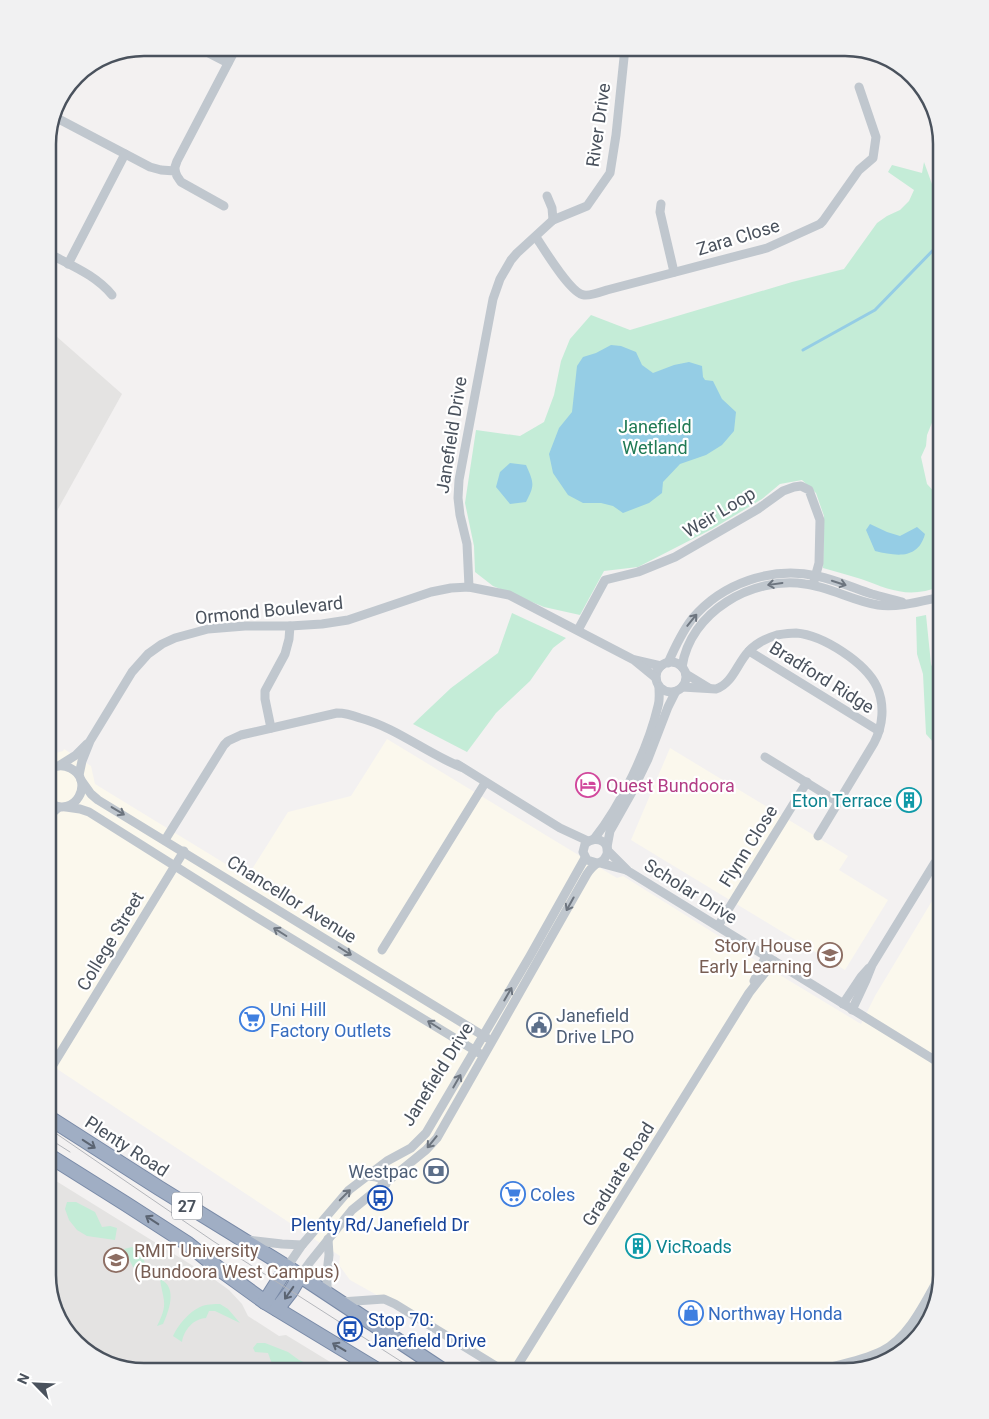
<svg xmlns="http://www.w3.org/2000/svg" width="989" height="1419" font-family="Roboto,sans-serif">
<style>
.commercial{fill:#fbf8ed}
.education{fill:#e4e3e2}
.green{fill:#c4ecd7}
.water{fill:#95cde5}
.lines{fill:none;stroke-linecap:round;stroke-linejoin:round}
.stream{stroke:#95cde5;stroke-width:3}
.trunk-casing{stroke:#798aa7;stroke-width:16}
.minor{stroke:#c0c7ce;stroke-width:9}
.trunk{stroke:#a0aec4;stroke-width:14}
.tram{stroke:#b4b6bb;stroke-width:1}
.oneway{stroke:#6d757f}
.oneway2{stroke:#5b6472}
.labels{text-anchor:middle;dominant-baseline:central;stroke-width:4.5;stroke-linejoin:round;paint-order:stroke}
.shield{fill:#fff;stroke:#80868e;stroke-width:1}
.shield-label{font-size:16px;font-weight:bold;fill:#4a525d}
.street-label{font-size:18px;fill:#4a525d;stroke:#fff}
.park-label{font-size:18px;fill:#207a55;stroke:#fff}
.hotel-label{font-size:18px;fill:#b23c85;stroke:#fff;text-anchor:start}
.culture-label{font-size:18px;fill:#0d838f;stroke:#fff;text-anchor:end}
.education-label{font-size:18px;fill:#785e54;stroke:#fff;text-anchor:end}
.shop-label{font-size:18px;fill:#366cbe;stroke:#fff;text-anchor:start}
.service-label{font-size:18px;fill:#4e5e75;stroke:#fff;text-anchor:start}
.transit-label{font-size:18px;fill:#164399;stroke:#fff}
.rim{fill:none;stroke:#4a525d;stroke-width:2.5}
</style>
<rect width="100%" height="100%" fill="#f3f1f1"/>
<!-- commercial -->
<g class="commercial">
<path d="M387,739L590,862L617,878L623,876L749,955L750,957L861,1024L875,996L941,886V1275L935,1301L916,1331L901,1349L902,1350L893,1359L845,1371H517L504,1363L502,1365L350,1280L339,1265L340,1256L48,1063V755L63,751L64,749L91,766L95,784L247,877L288,812L351,796Z"/>
<path d="M670,748L848,856L839,870L888,900L845,970L631,840Z"/>
</g>
<!-- education -->
<g class="education">
<path d="M48,329L122,394L48,527Z"/>
<path d="M48,1176L211,1277L229,1290L242,1304L248,1316L279,1336L286,1335L345,1371H138L91,1355L60,1323L48,1275Z"/>
</g>
<!-- green -->
<g class="green">
<path d="M924,162L941,209V407L933,420L927,435L926,446L921,457L927,484L941,499V586C909,599 891,590 861,579C849,575 836,572 823,568L824,516L816,493L802,480L780,484L762,499L712,529L638,567L604,571L580,615L544,607L493,586L475,572L474,546L465,503L476,430L520,436L544,422L554,395L561,361L570,339L591,315L630,330L792,282L844,269L877,223L887,216L900,210L909,201L914,190L888,172L892,165L922,173Z"/>
<path d="M512,613L566,638L553,648L530,681L496,713L467,752L413,724L451,688L498,653Z"/>
<path d="M926,615L931,664L936,677L934,692L938,723L941,727V751L926,734L923,674L917,654L916,617Z"/>
<path d="M67,1202H76L95,1212L102,1227L110,1226L117,1228L115,1240L87,1236L77,1230L69,1220L65,1209Z"/>
<path d="M132,1247L141,1252L147,1269L140,1271L133,1267L124,1249Z"/>
<path d="M160,1279C178,1287 169,1311 163,1324L157,1326C169,1303 163,1301 160,1279Z"/>
<path d="M220,1304L228,1309L240,1323L215,1311H209L206,1318C193,1319 184,1330 182,1342L173,1336C178,1325 189,1312 200,1307C206,1304 214,1304 220,1304Z"/>
<path d="M257,1343H265L288,1352L299,1360L311,1365L322,1371H273L272,1364L268,1353L255,1352L253,1348Z"/>
</g>
<!-- water -->
<g class="water">
<path d="M611,345L621,346L636,352L642,365L653,373L674,365L689,362L702,366L703,377L705,380L713,381L722,399L736,412L734,431L722,445L706,455L680,464L663,482L662,493L649,503L623,513L613,506L601,503H583L568,495L553,473L549,454L559,428L572,412L577,366L583,357L596,353Z"/>
<path d="M510,463L526,465C534,483 535,485 526,502L510,504L496,487L500,472Z"/>
<path d="M870,524L887,532L900,536L917,527L925,534C918,560 896,556 875,551L866,530Z"/>
</g>
<g class="lines">
<!-- stream -->
<path class="stream" d="M803,350L875,310L941,242"/>
<defs>
<g id="trunk">
<path d="M48,1117L159,1188L287,1267L444,1371"/>
<path d="M48,1155L126,1204L188,1244L218,1268L265,1302L379,1371"/>
<path d="M265,1302L287,1267"/>
<path d="M277,1309L291,1291L300,1276"/>
</g>
</defs>
<!-- trunk casing -->
<use href="#trunk" class="trunk-casing"/>
<!-- minor -->
<g class="minor">
<path d="M199,48L228,63"/>
<path d="M53,116L150,167L161,170L175,171L177,176L181,182L224,206"/>
<path d="M175,171V167L177,161L234,52"/>
<path d="M547,196L552,208L553,220L587,206L610,173L616,135L625,48"/>
<path d="M661,204L660,212L674,272"/>
<path d="M536,237C544,249 571,294 584,295C589,296 601,292 607,290L767,248L820,224L823,221L859,170L873,158L876,137L859,87"/>
<path d="M48,253C70,265 96,275 112,295"/>
<path d="M68,264L125,154"/>
<path d="M469,587L467,544L460,515L458,498L459,480L493,299L500,279L511,260L517,253L553,220"/>
<path d="M578,630L605,580L638,572L675,557L758,509L783,491L794,487L801,486L809,490L820,520L819,563L813,585"/>
<path d="M749,651L879,731"/>
<path d="M635,660L661,666"/>
<circle cx="671" cy="677" r="15"/>
<path d="M668,663C675,647 682,632 692,619C722,583 772,566 817,576C836,580 854,588 872,594C882,597 892,599 902,602"/>
<path d="M682,667C690,612 752,576 805,584C830,587 853,601 878,605C897,608 922,601 941,597"/>
<path d="M686,674L709,688"/>
<path d="M682,687L716,689C732,684 737,664 748,652C755,644 767,638 777,635C783,634 790,633 796,633C823,635 866,663 877,687C885,705 883,726 874,743L818,836"/>
<path d="M271,728L265,699V691L285,654L289,639L290,626"/>
<path d="M765,757L838,802"/>
<path d="M457,764L560,828L588,841"/>
<path d="M60,765L76,755L87,744"/>
<path d="M79,775L82,761L90,741L132,672L148,654L162,644L175,638L208,629L245,626H290L322,624L348,620L431,592L451,588L469,587L509,595L634,660L656,678"/>
<path d="M81,780L91,794L98,800L487,1038"/>
<path d="M48,802C75,821 96,780 70,768C62,764 54,766 48,770"/>
<path d="M66,807L80,809L89,812L248,912L479,1053"/>
<path d="M48,817L59,807"/>
<path d="M594,839C621,805 648,749 658,706C660,700 659,693 659,687"/>
<path d="M165,840L224,745L228,741L241,735L337,713C345,713 352,715 360,718C397,728 426,753 461,767"/>
<path d="M607,847L610,831L632,792L648,759L668,707L676,691"/>
<path d="M607,850L628,871L941,1064"/>
<path d="M600,863L626,870"/>
<path d="M718,926L807,782"/>
<path d="M382,950L485,783"/>
<path d="M754,981L766,956"/>
<path d="M843,1004L861,977L869,968"/>
<path d="M852,1010L866,980L872,965L934,864L941,855"/>
<path d="M48,1073L184,851"/>
<path d="M366,1176C375,1177 380,1176 386,1184"/>
<path d="M247,1240L282,1244L302,1245"/>
<path d="M287,1267L302,1245L349,1190L387,1161L411,1148L426,1133L530,956L585,858"/>
<path d="M300,1276L310,1262L352,1210L426,1150L437,1138L587,874C589,871 592,867 595,865C599,862 603,862 605,858C614,844 597,833 585,844L583,852L587,860L597,863"/>
<path d="M327,1294V1273L329,1255L328,1239"/>
<path d="M341,1302L384,1299L395,1304L504,1371"/>
<path d="M514,1371L749,993L774,961"/>
<path d="M815,1371C837,1365 862,1361 882,1351C910,1337 926,1300 941,1274"/>
</g>
<!-- trunk -->
<use href="#trunk" class="trunk"/>
<!-- tram -->
<g class="tram">
<path d="M48,1128L213,1241L416,1371"/>
<path d="M48,1138L70,1152"/>
</g>
</g>
<!-- one-way arrows -->
<defs><path id="oneway-shaft" d="M-6 0H5M1.5-3L5.5 0L1.5 3" fill="none" stroke-width="1.6" stroke-linecap="round" stroke-linejoin="round" transform="scale(1.25)"/></defs>
<g class="oneway">
<use href="#oneway-shaft" transform="translate(839 583) rotate(18)"/>
<use href="#oneway-shaft" transform="translate(775 584) rotate(172)"/>
<use href="#oneway-shaft" transform="translate(692 620) rotate(-51)"/>
<use href="#oneway-shaft" transform="translate(118 811) rotate(31)"/>
<use href="#oneway-shaft" transform="translate(570 904) rotate(119)"/>
<use href="#oneway-shaft" transform="translate(280 932) rotate(-148)"/>
<use href="#oneway-shaft" transform="translate(345 951) rotate(32)"/>
<use href="#oneway-shaft" transform="translate(508 994) rotate(-60)"/>
<use href="#oneway-shaft" transform="translate(434 1025) rotate(-148)"/>
<use href="#oneway-shaft" transform="translate(457 1081) rotate(-60)"/>
<use href="#oneway-shaft" transform="translate(432 1142) rotate(129)"/>
<use href="#oneway-shaft" transform="translate(345 1195) rotate(-45)"/>
</g>
<g class="oneway2">
<use href="#oneway-shaft" transform="translate(89 1144) rotate(33)"/>
<use href="#oneway-shaft" transform="translate(152 1220) rotate(-147)"/>
<use href="#oneway-shaft" transform="translate(289 1293) rotate(125)"/>
<use href="#oneway-shaft" transform="translate(339 1347) rotate(-149)"/>
</g>
<!-- icons -->
<defs>
<symbol id="hotel-ring" viewBox="-11 -11 22 22"><circle r="9.5" fill="#fff" stroke="#d1479c" stroke-width="1.5"/><path d="M-6-4.5h1.5V1H6V5H4.5V3h-9V5H-6ZM-4 0a1.8 1.8 0 1 1 3.6 0ZM.5 0V-2.5h3Q6-2.5 6 0Z" fill="#d1479c"/></symbol>
<symbol id="building-ring" viewBox="-11 -11 22 22"><circle r="9.5" fill="#fff" stroke="#0f9aa8" stroke-width="1.5"/><path d="M-4-6H4V6H1V3H-1V6H-4ZM-2.5-4.3h1.7v1.8h-1.7ZM.8-4.3h1.7v1.8H.8ZM-2.5-1h1.7V.8h-1.7ZM.8-1h1.7V.8H.8Z" fill="#0f9aa8"/></symbol>
<symbol id="school-ring" viewBox="-11 -11 22 22"><circle r="9.5" fill="#fff" stroke="#8d6e63" stroke-width="1.5"/><path d="M0-5L7-2L0 1L-7-2ZM-4 1L0 2.5L4 1V4Q0 6-4 4Z" fill="#8d6e63"/></symbol>
<symbol id="supermarket-ring" viewBox="-11 -11 22 22"><circle r="9.5" fill="#fff" stroke="#3f7fe0" stroke-width="1.5"/><path d="M-6-5.5h2.5l.6 2H6L4.5 2H-2.5L-4.4-4H-6ZM-1.5 3.2a1.3 1.3 0 1 0 .1 0ZM3 3.2a1.3 1.3 0 1 0 .1 0Z" fill="#3f7fe0"/></symbol>
<symbol id="civic-ring" viewBox="-11 -11 22 22"><circle r="9.5" fill="#fff" stroke="#5c6f8a" stroke-width="1.5"/><path d="M-.6-6.5H3V-4.5H.6V-3L4-1V1h2V6H-6V1h2V-1L-.6-3ZM-1.2 2.5V6h2.4V2.5Z" fill="#5c6f8a"/></symbol>
<symbol id="bank-ring" viewBox="-11 -11 22 22"><circle r="9.5" fill="#fff" stroke="#5c6f8a" stroke-width="1.5"/><path d="M-6-4H6V4H-6ZM0-2.3a2.3 2.3 0 1 0 0 4.6a2.3 2.3 0 1 0 0-4.6Z" fill="#5c6f8a"/></symbol>
<symbol id="bus-ring" viewBox="-11 -11 22 22"><circle r="9.5" fill="#fff" stroke="#1a4fb4" stroke-width="1.5"/><path d="M-5-6H5V4H4V6H2V4H-2V6H-4V4H-5ZM-3.5-4V0h7V-4ZM-3.5 1.2v1.5H-2V1.2ZM2 1.2v1.5H3.5V1.2Z" fill="#1a4fb4"/></symbol>
<symbol id="university-ring" viewBox="-11 -11 22 22"><circle r="9.5" fill="#fff" stroke="#8d6e63" stroke-width="1.5"/><path d="M0-5L7-2L0 1L-7-2ZM-4 1L0 2.5L4 1V4Q0 6-4 4Z" fill="#8d6e63"/></symbol>
<symbol id="shop-ring" viewBox="-11 -11 22 22"><circle r="9.5" fill="#fff" stroke="#3f7fe0" stroke-width="1.5"/><path d="M-5-2.5h2.3a2.7 3.5 0 0 1 5.4 0H5L5.5 6h-11ZM-1.5-2.5h3a1.5 2.3 0 0 0-3 0Z" fill="#3f7fe0"/></symbol>
</defs>
<g fill-rule="evenodd">
<use href="#hotel-ring" x="574" y="771" width="28" height="28"/>
<use href="#building-ring" x="895" y="786" width="28" height="28"/>
<use href="#school-ring" x="816" y="941" width="28" height="28"/>
<use href="#supermarket-ring" x="238" y="1005" width="28" height="28"/>
<use href="#civic-ring" x="525" y="1011" width="28" height="28"/>
<use href="#bank-ring" x="422" y="1157" width="28" height="28"/>
<use href="#supermarket-ring" x="499" y="1180" width="28" height="28"/>
<use href="#bus-ring" x="366" y="1184" width="28" height="28"/>
<use href="#building-ring" x="624" y="1232" width="28" height="28"/>
<use href="#university-ring" x="102" y="1246" width="28" height="28"/>
<use href="#shop-ring" x="677" y="1299" width="28" height="28"/>
<use href="#bus-ring" x="336" y="1315" width="28" height="28"/>
</g>
<g class="labels">
<!-- shield labels -->
<rect class="shield" x="172" y="1192.5" width="30" height="27" rx="4"/>
<g class="shield-label">
<text x="187" y="1206">27</text>
</g>
<!-- street labels -->
<g class="street-label">
<text transform="translate(598 125) rotate(-82)">River Drive</text>
<text transform="translate(738 237) rotate(-17)">Zara Close</text>
<text transform="translate(451 435) rotate(-81)">Janefield Drive</text>
<text transform="translate(719 512) rotate(-31)">Weir Loop</text>
<text transform="translate(269 610) rotate(-6)">Ormond Boulevard</text>
<text transform="translate(822 677) rotate(32)">Bradford Ridge</text>
<text transform="translate(748 846) rotate(-58)">Flynn Close</text>
<text transform="translate(691 891) rotate(32)">Scholar Drive</text>
<text transform="translate(292 899) rotate(32)">Chancellor Avenue</text>
<text transform="translate(110 941) rotate(-59)">College Street</text>
<text transform="translate(437 1074) rotate(-58)">Janefield Drive</text>
<text transform="translate(127 1146) rotate(33)">Plenty Road</text>
<text transform="translate(618 1174) rotate(-58)">Graduate Road</text>
</g>
<!-- park labels -->
<g class="park-label">
<text x="655" y="426">Janefield<tspan x="655" dy="21">Wetland</tspan></text>
</g>
<!-- hotel labels -->
<g class="hotel-label">
<text x="606" y="785">Quest Bundoora</text>
</g>
<!-- culture labels -->
<g class="culture-label">
<text x="892" y="800">Eton Terrace</text>
<text x="656" y="1246" text-anchor="start">VicRoads</text>
</g>
<!-- education labels -->
<g class="education-label">
<text x="812" y="945">Story House<tspan x="812" dy="21">Early Learning</tspan></text>
<text x="134" y="1250" text-anchor="start">RMIT University<tspan x="134" dy="21">(Bundoora West Campus)</tspan></text>
</g>
<!-- shop labels -->
<g class="shop-label">
<text x="270" y="1009">Uni Hill<tspan x="270" dy="21">Factory Outlets</tspan></text>
<text x="530" y="1194">Coles</text>
<text x="708" y="1313">Northway Honda</text>
</g>
<!-- service labels -->
<g class="service-label">
<text x="556" y="1015">Janefield<tspan x="556" dy="21">Drive LPO</tspan></text>
<text x="418" y="1171" text-anchor="end">Westpac</text>
</g>
<!-- transit labels -->
<g class="transit-label">
<text x="380" y="1224">Plenty Rd/Janefield Dr</text>
<text x="368" y="1319" text-anchor="start">Stop 70:<tspan x="368" dy="21">Janefield Drive</tspan></text>
</g>
</g>
<!-- crop -->
<path d="M0 0H989V1419H0ZM144 56H845A88 88 0 0 1 933 144V1275A88 88 0 0 1 845 1363H144A88 88 0 0 1 56 1275V144A88 88 0 0 1 144 56Z" fill="#f1f1f2" fill-rule="evenodd"/>
<path class="rim" d="M144 56H845A88 88 0 0 1 933 144V1275A88 88 0 0 1 845 1363H144A88 88 0 0 1 56 1275V144A88 88 0 0 1 144 56Z"/>
<!-- north arrow -->
<g transform="translate(35 1384) rotate(294)" stroke="#ffffff" stroke-width="4" paint-order="stroke">
<path d="M0-4L9 19L0 12L-9 19Z" fill="#4a525d"/>
<text y="-8" font-size="14" font-weight="bold" text-anchor="middle" fill="#4a525d">N</text>
</g>
</svg>
